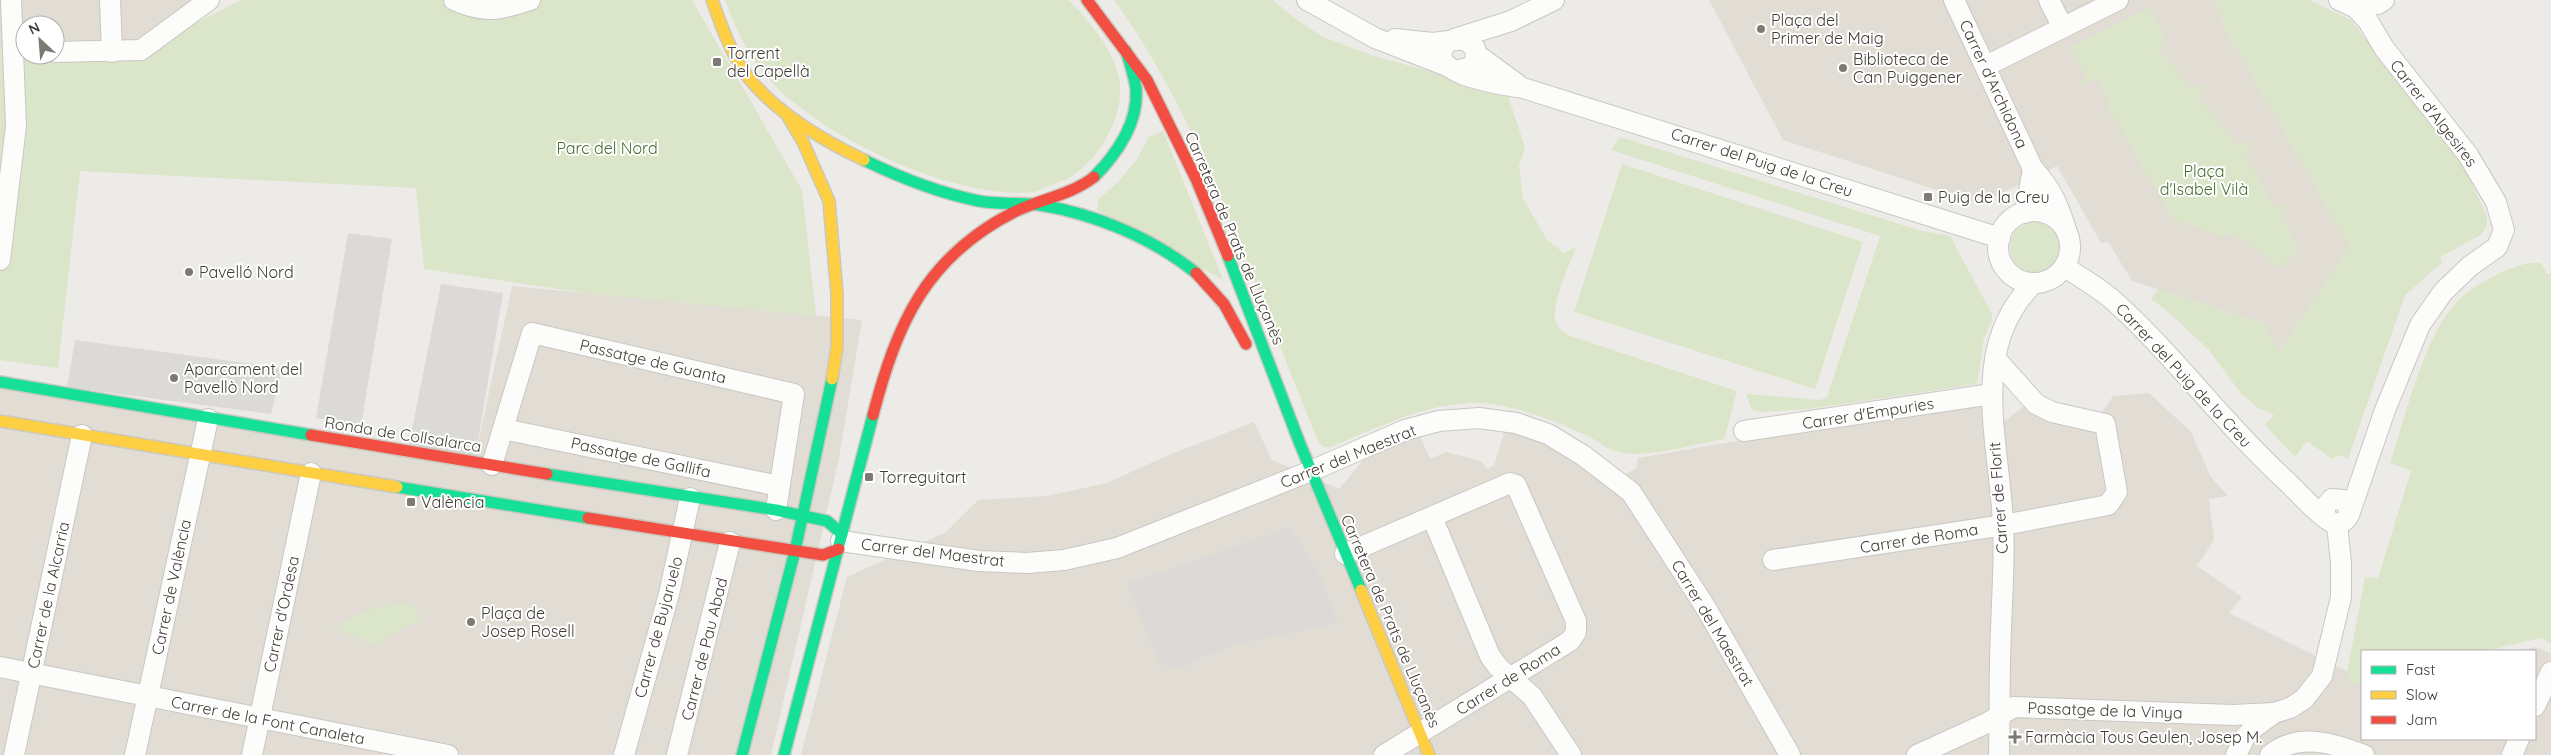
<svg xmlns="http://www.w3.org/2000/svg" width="2551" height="755" font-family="Quicksand,sans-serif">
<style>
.residential{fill:#e1ddd4}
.education{fill:#e3ded3}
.green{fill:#dbe5c9}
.parking{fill:#dcdad7}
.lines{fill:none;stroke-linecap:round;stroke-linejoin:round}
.street-casing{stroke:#c9c7c3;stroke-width:22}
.fast-casing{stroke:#cbc8bf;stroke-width:14}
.slow-casing{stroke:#cbc8bf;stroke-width:14}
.jam-casing{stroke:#cbc8bf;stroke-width:14}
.street{stroke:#fcfcfb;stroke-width:20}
.fast{stroke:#16e098;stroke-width:11}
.slow{stroke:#ffcf43;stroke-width:11}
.jam{stroke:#f24e42;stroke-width:11}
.poi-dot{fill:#7d7973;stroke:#fff;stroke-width:2}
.labels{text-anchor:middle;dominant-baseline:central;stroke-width:4;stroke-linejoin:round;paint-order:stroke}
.poi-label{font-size:16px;fill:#413c34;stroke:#fff;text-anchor:start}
.street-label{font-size:16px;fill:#413c34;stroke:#fff}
.park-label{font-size:16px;fill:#476c2f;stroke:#fff}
</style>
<rect width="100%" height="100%" fill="#edebe7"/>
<!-- residential -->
<g class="residential">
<path d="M0,0H215L152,44L55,46V25H25V47L0,48Z"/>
<path d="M1709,0H2214L2228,34L2350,247L2279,351L2263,323L2132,281L2108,242L2101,243L2057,166L1980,204L1783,140Z"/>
<path d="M512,286L862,320L838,463L771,755H0V385L475,457Z"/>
<path d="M2149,393L2191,432L2211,477L2228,496L2209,499L2214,540L2197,566L2242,597L2229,613L2362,679V739H2535V651H2515L2536,647L2551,653V755H801L847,577L946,532L978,500L1047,496L1107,483L1164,457L1254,422L1272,460L1339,489L1370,452L1418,432L1430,459L1446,452L1481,461L1488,469L1494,465L1505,430L1546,440L1609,484L1636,468L1638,458L1742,440L1982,401L1984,422L2006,420L2023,407L2095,422L2113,396Z"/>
</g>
<!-- education -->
<path class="education" d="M271,742L294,747L334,755H268Z"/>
<!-- green -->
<g class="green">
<path d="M241,0H692L802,190L816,316L591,294L424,269L416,188L80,171L58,368L0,360V48L25,49V55L141,50Z"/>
<path d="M725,0H1068C1088,19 1114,50 1119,78C1126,113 1101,157 1072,176C1066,180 1058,182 1051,185C1046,187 1040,191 1034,192C953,200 819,137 766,76C747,54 735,27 725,0Z"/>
<path d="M1114,0H1273L1297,20L1323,37L1371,55L1507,93L1525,147L1519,166L1523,198L1547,240L1564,253L1576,247C1570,265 1550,305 1556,323C1559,330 1565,332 1570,336L1737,391L1724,439C1696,444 1644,459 1618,452C1608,450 1598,441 1588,436C1553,420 1514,404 1475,403C1425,403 1375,429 1330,447H1324L1319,443C1255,293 1210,133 1114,0Z"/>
<path d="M2214,0H2309L2351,20L2463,164L2487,216V227L2479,236L2440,257L2442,263L2405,295L2348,459L2341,455L2332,459L2307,441L2295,457L2265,425L2274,415L2258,408L2240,392L2208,349L2167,311L2151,299L2158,289L2263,323L2279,351L2349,247L2228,34Z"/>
<path d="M2149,8L2166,42L2159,49L2192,89L2199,83L2205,90L2198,97L2238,146L2246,140L2252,148L2244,153L2275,207L2283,203L2287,211L2280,215L2299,250L2277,269L2260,250L2248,245L2249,242L2225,234L2224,237L2172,219L2105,101L2109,99L2096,77L2083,85L2080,81L2087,78L2071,47Z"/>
<path d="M1163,131L1222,277L1221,279L1097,210L1099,199L1118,182L1135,162L1149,137Z"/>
<path d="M1620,137L1922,231L1950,236L1992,314V321L1984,338L1977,384L1809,409L1761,412L1752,410L1746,394L1820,400L1827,397L1880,236L1611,150Z"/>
<path d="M1622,164L1863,242L1815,389L1574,312Z"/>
<circle cx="2035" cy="247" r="25"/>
<path d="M2528,263H2541L2547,274H2551V643L2540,638L2486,651H2362V682L2353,684L2347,673L2365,577L2378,578L2411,471L2390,463C2405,418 2423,339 2455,304C2474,284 2502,270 2528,263Z"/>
<path d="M410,602L422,619C405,626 390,632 377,646L335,629C359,610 381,606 410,602Z"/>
</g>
<!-- parking -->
<g class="parking">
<path d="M348,233L392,239L361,426L316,418Z"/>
<path d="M441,284L503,293L475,458L409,444Z"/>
<path d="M75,340L282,368L271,414L67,387Z"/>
<path d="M1290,527L1322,579L1338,623L1242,643L1199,658L1179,669L1160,664L1127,584Z"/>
</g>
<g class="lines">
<defs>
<g id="street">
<path d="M110,0L112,52"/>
<path d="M454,0C484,14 500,10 530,0"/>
<path d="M1307,0L1375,38L1447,66"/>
<path d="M1954,0L2033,169C2051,188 2059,206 2066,230"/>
<path d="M2049,0L2063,28"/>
<path d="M2356,8L2378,4L2384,0"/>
<path d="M1395,39L1433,43L1449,41"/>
<path d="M1454,39L1511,21L1554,0"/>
<path d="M55,52L141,50L209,0"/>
<path d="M1476,54L1517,84"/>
<path d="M1986,66L2118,0"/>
<path d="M1456,71L1471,67L1476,59L1475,48L1464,39L1449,41C1415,74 1506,85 1523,88L2000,238"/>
<circle cx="2034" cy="247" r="36"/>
<path d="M2025,213L2033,169"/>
<path d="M0,260L16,126L11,0"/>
<path d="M2065,267C2081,278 2100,288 2115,302C2175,356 2223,423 2283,478C2298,491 2313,511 2331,522C2338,526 2345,522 2349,515L2385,410L2420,325L2443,292L2470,266L2497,247L2504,230L2496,202L2468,155L2384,48L2368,21L2356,8L2339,0"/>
<path d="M503,429L779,486"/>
<path d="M1744,431L1992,394"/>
<path d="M492,465L532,333L794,394L776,510"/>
<path d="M1432,517L1490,656L1498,667L1532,696L1571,755"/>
<path d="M2326,517L2324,508L2332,499L2344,500L2350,511"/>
<path d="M841,541L979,561L1027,563L1064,560L1117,548L1311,471L1405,430L1439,421L1479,418L1516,423L1548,434L1584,456L1631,492L1706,608L1790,755"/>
<path d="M1345,554L1510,483L1516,485L1576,621V632L1570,641L1384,755"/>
<path d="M1773,560L2004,525L2108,505L2117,492L2105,424L2052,412L2036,404L1995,358"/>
<path d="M0,667L448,755"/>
<path d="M2535,706L2551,672"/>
<path d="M14,755L82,435"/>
<path d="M135,755L208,419"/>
<path d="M252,755L311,473"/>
<path d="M624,755L669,594L690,498"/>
<path d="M677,755L730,542"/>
<path d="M1917,755L1987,723L2014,707L2233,715L2274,713"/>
<path d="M1999,755C2000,713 1999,672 2001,630C2002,595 2005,559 2003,524C2000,444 1967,347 2034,283"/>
<path d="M2236,755L2245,737L2255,727L2274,713L2290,708L2304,699L2322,676L2341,597V563L2337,524"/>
<path d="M2270,755C2298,732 2334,743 2364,755"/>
<path d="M2512,755L2519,739"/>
</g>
<g id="fast">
<path d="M864,160C901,178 939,193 979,201C999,205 1020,202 1040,205C1095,214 1153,238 1196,273"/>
<path d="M1094,177C1117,154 1139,122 1136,88C1134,76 1130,63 1126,51"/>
<path d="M1228,256L1300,444L1361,590"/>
<path d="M0,382L311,435"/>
<path d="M547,474L776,510L827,521L842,534"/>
<path d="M397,487L588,518"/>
<path d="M742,755L795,551L832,379"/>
<path d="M784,755L873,415"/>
</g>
<g id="slow">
<path d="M712,0C721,25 730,51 745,73C773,111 822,140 864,160"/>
<path d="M787,115L803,142L829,201L837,294V347L832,379"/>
<path d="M0,421L397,487"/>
<path d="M1361,590L1429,755"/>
</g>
<g id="jam">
<path d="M1087,0L1147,80L1196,179L1228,256"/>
<path d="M1196,273L1224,304L1246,344"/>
<path d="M873,415C897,323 926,257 1014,212C1041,199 1071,195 1094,177"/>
<path d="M311,435L547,474"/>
<path d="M588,518L823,555L839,549"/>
</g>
</defs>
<!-- street casing -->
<use href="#street" class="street-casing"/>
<!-- fast casing -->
<use href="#fast" class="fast-casing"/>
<!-- slow casing -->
<use href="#slow" class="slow-casing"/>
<!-- jam casing -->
<use href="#jam" class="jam-casing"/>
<!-- street -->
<use href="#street" class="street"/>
<!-- fast -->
<use href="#fast" class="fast"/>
<!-- slow -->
<use href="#slow" class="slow"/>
<!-- jam -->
<use href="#jam" class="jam"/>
</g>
<!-- markers -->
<g class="poi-dot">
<circle cx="1761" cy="29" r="5"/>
<rect x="712" y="57" width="10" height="10" rx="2.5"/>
<circle cx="1843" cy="68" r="5"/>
<rect x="1923" y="192" width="10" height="10" rx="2.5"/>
<circle cx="189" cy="272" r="5"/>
<circle cx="174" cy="378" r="5"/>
<rect x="864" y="472" width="10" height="10" rx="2.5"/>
<rect x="406" y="497" width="10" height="10" rx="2.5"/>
<circle cx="471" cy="622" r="5"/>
<path d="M2012.5 729.5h5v5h5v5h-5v5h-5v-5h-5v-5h5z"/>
</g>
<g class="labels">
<!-- poi labels -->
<g class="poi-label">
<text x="1771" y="20">Plaça del<tspan x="1771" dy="18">Primer de Maig</tspan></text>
<text x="727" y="53">Torrent<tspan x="727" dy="18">del Capellà</tspan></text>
<text x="1853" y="59">Biblioteca de<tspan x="1853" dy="18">Can Puiggener</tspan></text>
<text x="1938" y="197">Puig de la Creu</text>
<text x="199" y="272">Pavelló Nord</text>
<text x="184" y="369">Aparcament del<tspan x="184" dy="18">Pavellò Nord</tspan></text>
<text x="879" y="477">Torreguitart</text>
<text x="421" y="502">València</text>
<text x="481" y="613">Plaça de<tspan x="481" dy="18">Josep Rosell</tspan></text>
<text x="2025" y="737">Farmàcia Tous Geulen, Josep M.</text>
</g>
<!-- street labels -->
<g class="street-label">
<text transform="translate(1994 84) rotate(65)">Carrer d'Archidona</text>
<text transform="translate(2434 113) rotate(52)">Carrer d'Algesires</text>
<text transform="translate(1762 162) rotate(18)">Carrer del Puig de la Creu</text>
<text transform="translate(1235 238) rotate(67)">Carretera de Prats de Lluçanès</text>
<text transform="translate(653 361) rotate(13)">Passatge de Guanta</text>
<text transform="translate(2184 375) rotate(47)">Carrer del Puig de la Creu</text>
<text transform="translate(1868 413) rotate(-9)">Carrer d'Empuries</text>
<text transform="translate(403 434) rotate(9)">Ronda de Collsalarca</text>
<text transform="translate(1348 456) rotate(-22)">Carrer del Maestrat</text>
<text transform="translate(641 457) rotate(12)">Passatge de Gallifa</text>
<text transform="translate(1998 498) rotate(-94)">Carrer de Florit</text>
<text transform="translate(1919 538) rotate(-9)">Carrer de Roma</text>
<text transform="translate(933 552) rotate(7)">Carrer del Maestrat</text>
<text transform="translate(171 587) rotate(-78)">Carrer de València</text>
<text transform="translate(48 595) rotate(-78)">Carrer de la Alcarria</text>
<text transform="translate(281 614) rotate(-78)">Carrer d'Ordesa</text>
<text transform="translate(1391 621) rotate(67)">Carretera de Prats de Lluçanès</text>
<text transform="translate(1713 623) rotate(59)">Carrer del Maestrat</text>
<text transform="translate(658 627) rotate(-75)">Carrer de Bujaruelo</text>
<text transform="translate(704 649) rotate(-76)">Carrer de Pau Abad</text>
<text transform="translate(1508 679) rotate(-32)">Carrer de Roma</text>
<text transform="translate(2105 710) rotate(2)">Passatge de la Vinya</text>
<text transform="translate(268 720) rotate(11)">Carrer de la Font Canaleta</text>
</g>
<!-- park labels -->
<g class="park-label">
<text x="607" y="148">Parc del Nord</text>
<text x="2204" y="171">Plaça<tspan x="2204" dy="18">d'Isabel Vilà</tspan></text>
</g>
</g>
<!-- legend -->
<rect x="2361" y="650" width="175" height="90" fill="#ffffff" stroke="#b3b1ae"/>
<rect x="2371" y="666" width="25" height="8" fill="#16e098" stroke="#b3b1ae"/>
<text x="2406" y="675" font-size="15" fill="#413c34">Fast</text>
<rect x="2371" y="691" width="25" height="8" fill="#ffcf43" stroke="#b3b1ae"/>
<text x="2406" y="700" font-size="15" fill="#413c34">Slow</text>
<rect x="2371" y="716" width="25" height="8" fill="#f24e42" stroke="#b3b1ae"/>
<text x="2406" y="725" font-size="15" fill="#413c34">Jam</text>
<!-- north arrow -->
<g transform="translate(40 40) rotate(334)"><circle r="24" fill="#ffffff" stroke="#b3b1ae"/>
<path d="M0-4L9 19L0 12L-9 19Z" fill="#7d7973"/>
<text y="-8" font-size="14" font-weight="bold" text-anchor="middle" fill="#413c34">N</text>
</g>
</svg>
